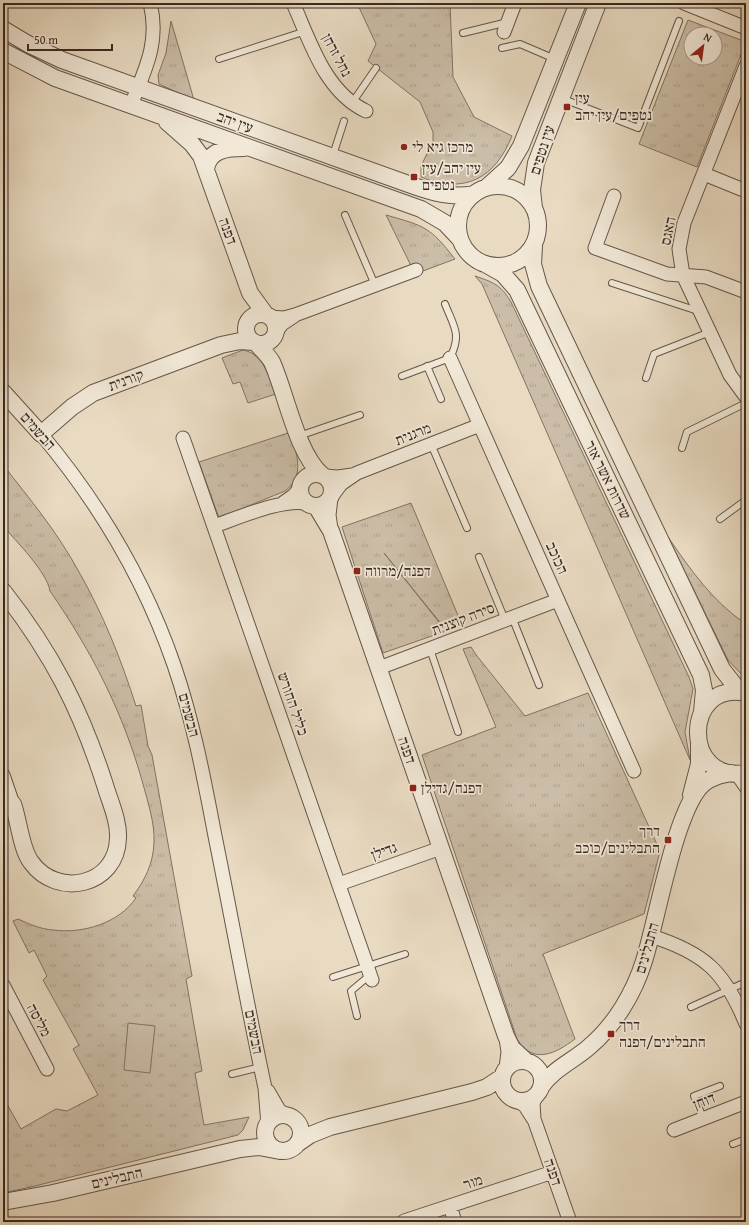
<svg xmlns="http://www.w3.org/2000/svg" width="749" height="1225" viewBox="0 0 749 1225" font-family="'Gentium Book Plus','Frank Ruhl Libre',serif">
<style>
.grass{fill:url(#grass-tufts);stroke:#827364;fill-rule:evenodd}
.pitch{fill:#cbbda7;stroke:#827364}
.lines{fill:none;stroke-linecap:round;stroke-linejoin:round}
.service-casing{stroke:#655649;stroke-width:8}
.minor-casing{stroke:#655649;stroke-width:15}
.tertiary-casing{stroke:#655649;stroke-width:18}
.service{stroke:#f1e8d7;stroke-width:6}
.minor{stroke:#f1e8d7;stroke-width:13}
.tertiary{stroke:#f1e8d7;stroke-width:16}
.poi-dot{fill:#8f2418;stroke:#f1e8d7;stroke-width:1.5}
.labels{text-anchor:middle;stroke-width:3.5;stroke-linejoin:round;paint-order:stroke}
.street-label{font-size:15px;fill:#392921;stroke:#f1e8d7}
.poi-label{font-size:15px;fill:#392921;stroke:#f1e8d7;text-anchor:start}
</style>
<defs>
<pattern id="grass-tufts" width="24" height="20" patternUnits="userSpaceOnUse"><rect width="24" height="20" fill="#cbbda7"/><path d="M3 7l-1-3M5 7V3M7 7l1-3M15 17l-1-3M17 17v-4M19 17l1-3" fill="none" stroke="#afa28f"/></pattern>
</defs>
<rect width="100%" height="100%" fill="#e9dbc2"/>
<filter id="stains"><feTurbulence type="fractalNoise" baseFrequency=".005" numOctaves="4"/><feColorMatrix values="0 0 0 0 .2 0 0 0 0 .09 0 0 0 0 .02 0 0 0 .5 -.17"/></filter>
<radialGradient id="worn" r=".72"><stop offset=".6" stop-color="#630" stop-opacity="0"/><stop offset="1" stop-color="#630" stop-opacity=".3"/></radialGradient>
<path class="grass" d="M357,3H450L453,77L474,117L512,136C495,178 465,195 421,177V166L433,141V132L420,102L368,61L376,44Z
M688,20L746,42L697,167L639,144ZM691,34H715V58H691Z
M171,21L194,100L159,84L158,75L166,53Z
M386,215C425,226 430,227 455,259L415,274Z
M475,276C493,282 501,285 511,302L689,677L693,689L685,732L690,760L482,284Z
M243,350C264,354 268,376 276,394L248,403L240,382L233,384L222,358Z
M291,432C296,453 306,476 285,491L219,518L199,462Z
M3,465C30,499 58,533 79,572C103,614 121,659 136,706L141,705L148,746L152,755L192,976L186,979L202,1071L195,1073L204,1125L249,1117L243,1130L238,1135L31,1187L3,1193V1097L21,1129L56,1109L67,1111L98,1095L73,1049L79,1045L43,980L47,976L34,950L29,953L13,921L18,919C29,924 40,929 53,930C83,934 119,923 136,898L133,896C145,880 153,864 154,843C155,823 148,803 143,784C123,712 92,652 50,591C47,572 16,541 3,526Z
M411,503L462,625L447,631L384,553L446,631L383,653L342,527Z
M668,537C690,569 713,602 746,624V679L728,660Z
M471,647L477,656L525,716L588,693L660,851L644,914L543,954L575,1039C555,1054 533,1065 517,1039L422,755L496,727L463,649Z"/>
<path class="pitch" d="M128,1023L155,1026L150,1073L124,1070Z"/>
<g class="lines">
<g class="service-casing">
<path id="service" d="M463,33L508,22
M502,48L520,44L555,59
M219,59L306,31
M561,98L638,128L679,21
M352,103L376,68
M333,155L344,121
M345,215L375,285
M612,283L698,311
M427,366L441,399
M402,376L450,358C462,334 454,327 445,304
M646,378L654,354L710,332
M299,436L360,415
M431,444L467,528
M682,448L687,432L746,403
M720,519L746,500
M479,557L505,620
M512,617L539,685
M430,649L458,732
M333,977L405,954
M691,1007L746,982
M357,1016L351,991L370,975
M232,1074L261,1067
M703,1118L694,1096L720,1086
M733,1144L746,1139"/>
</g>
<g class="minor-casing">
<path id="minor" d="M293,3C310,41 325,92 366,111
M684,3L746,28
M504,32L515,3
M746,66L684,223L679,249L683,275L730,375L746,397
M131,105C145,70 160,42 150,3
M704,174L746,191
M614,196L595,248L667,274L706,277L746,292
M269,317L284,318L295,315L416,270
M276,332L282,324L294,316
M450,358L634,771
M41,434C98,502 145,581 174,665C193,720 204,778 215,836C232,920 247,1004 265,1088L268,1125
M183,438L372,980
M324,476L338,477L352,475
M332,496L341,484L357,473L480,425
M331,498L329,515L331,529
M283,503L293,496L301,487
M214,526C238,518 285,497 309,504
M379,668L558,600
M737,774L746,787
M3,775L13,804
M339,884L441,848
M651,936C705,953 725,972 746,1024
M3,985L47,1069
M506,1068L508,1052L506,1038
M268,1091L279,1110L287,1116
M538,1093L533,1103L534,1119L570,1222
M517,1100L525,1106L534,1120
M674,1130L746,1102
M450,1206L455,1222
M404,1221L553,1172"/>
</g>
<g class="tertiary-casing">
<path id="tertiary" d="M3,29L28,44L62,60L414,186C434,193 452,198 474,194
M3,51L55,78L421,209L445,223L460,239
M167,122L192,144L201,156L250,293L266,315
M206,169C209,149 228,148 244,148
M458 226a40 40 0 1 1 80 0a40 40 0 1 1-80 0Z
M487,187L508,168L521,146L578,3
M534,208L532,190L536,163L598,3
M534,246L533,264L539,286L722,669L739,691
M485,264L503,274L517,290L701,675L704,690L702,712
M246 329a15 15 0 1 1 30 0a15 15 0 1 1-30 0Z
M256,343C261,349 268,355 272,362C286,393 297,454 322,475
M3,392L41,434L72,407L93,393L221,345L240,341L254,342
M300 490a16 16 0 1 1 32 0a16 16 0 1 1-32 0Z
M316,506L331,531L506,1036L512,1048L526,1061
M3,591C52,653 81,710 105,785C110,802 119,821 118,838C117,886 57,899 31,862C21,849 19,821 13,804L3,809
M746,693C683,679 681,784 746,773
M691,795L699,764V745
M502 1081a20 20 0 1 1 40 0a20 20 0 1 1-40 0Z
M541,1087C553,1069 573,1061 589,1047C615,1025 634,993 644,961C657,921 675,809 703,784C711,777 721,775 731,773
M265 1133a18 18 0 1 1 36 0a18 18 0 1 1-36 0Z
M297,1144L310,1135L330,1127L472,1092L487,1087L502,1077
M3,1202L53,1193L240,1149L259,1147L280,1151"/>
</g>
<use href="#service" class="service"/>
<use href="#minor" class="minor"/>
<use href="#tertiary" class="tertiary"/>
</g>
<g class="poi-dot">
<rect x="563" y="103" width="8" height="8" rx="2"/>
<circle cx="404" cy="147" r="4"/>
<rect x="410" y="173" width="8" height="8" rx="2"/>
<rect x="353" y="567" width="8" height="8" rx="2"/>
<rect x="409" y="784" width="8" height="8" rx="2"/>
<rect x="664" y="836" width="8" height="8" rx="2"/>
<rect x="607" y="1030" width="8" height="8" rx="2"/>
</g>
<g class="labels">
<g class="street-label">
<text transform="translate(337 55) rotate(62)" y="5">נחל זרחן</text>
<text transform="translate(235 122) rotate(20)" y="5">עין יהב</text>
<text transform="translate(542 150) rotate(-72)" y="5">עין נטפים</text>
<text transform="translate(228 231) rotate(70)" y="5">דפנה</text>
<text transform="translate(668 231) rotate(-78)" y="5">האגס</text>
<text transform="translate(126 380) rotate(-20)" y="5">קורנית</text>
<text transform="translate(38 431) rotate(49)" y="5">הבשמים</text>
<text transform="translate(413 434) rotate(-22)" y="5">מרגנית</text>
<text transform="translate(608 480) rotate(64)" y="5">שדרות אשר אזר</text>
<text transform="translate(557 558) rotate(66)" y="5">הכוכב</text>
<text transform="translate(463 619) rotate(-21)" y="5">סירה קוצנית</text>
<text transform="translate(293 704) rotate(71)" y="5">כליל החורש</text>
<text transform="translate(189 715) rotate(75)" y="5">הבשמים</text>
<text transform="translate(407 750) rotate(71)" y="5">דפנה</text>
<text transform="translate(384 851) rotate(-20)" y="5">גדילן</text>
<text transform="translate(647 948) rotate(-74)" y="5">התבלינים</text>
<text transform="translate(39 1020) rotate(62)" y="5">מליסה</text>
<text transform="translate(254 1032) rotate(79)" y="5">הבשמים</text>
<text transform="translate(704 1101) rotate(-21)" y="5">דוחן</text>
<text transform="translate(553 1172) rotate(71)" y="5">דפנה</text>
<text transform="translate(117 1178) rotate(-13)" y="5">התבלינים</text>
<text transform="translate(473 1182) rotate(-18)" y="5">מור</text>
</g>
<g class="poi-label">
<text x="575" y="103">עין<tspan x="575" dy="17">נטפים/עין יהב</tspan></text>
<text x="412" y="152">מרכז גיא לי</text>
<text x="422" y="173">עין יהב/עין<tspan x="422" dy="17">נטפים</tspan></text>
<text x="365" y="576">דפנה/מרווה</text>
<text x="421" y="793">דפנה/גדילן</text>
<text x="660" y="836" text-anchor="end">דרך<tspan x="660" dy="17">התבלינים/כוכב</tspan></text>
<text x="619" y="1030">דרך<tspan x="619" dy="17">התבלינים/דפנה</tspan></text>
</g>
</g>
<rect width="749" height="1225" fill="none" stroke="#e9dbc2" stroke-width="16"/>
<rect x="4" y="4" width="741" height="1217" fill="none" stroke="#392921" stroke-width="2"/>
<rect x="8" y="8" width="733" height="1209" fill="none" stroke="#392921"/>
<g transform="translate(703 46) rotate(29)"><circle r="19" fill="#f1e8d7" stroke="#a79c8e"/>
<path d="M0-3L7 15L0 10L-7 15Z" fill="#8f2418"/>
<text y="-6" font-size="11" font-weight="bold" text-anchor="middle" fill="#392921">N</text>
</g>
<path d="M28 44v6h84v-6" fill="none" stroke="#392921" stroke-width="2"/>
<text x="34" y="44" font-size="12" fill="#392921" stroke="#f1e8d7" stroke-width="3" paint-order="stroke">50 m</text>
<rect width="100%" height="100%" filter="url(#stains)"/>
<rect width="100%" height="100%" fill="url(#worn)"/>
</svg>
